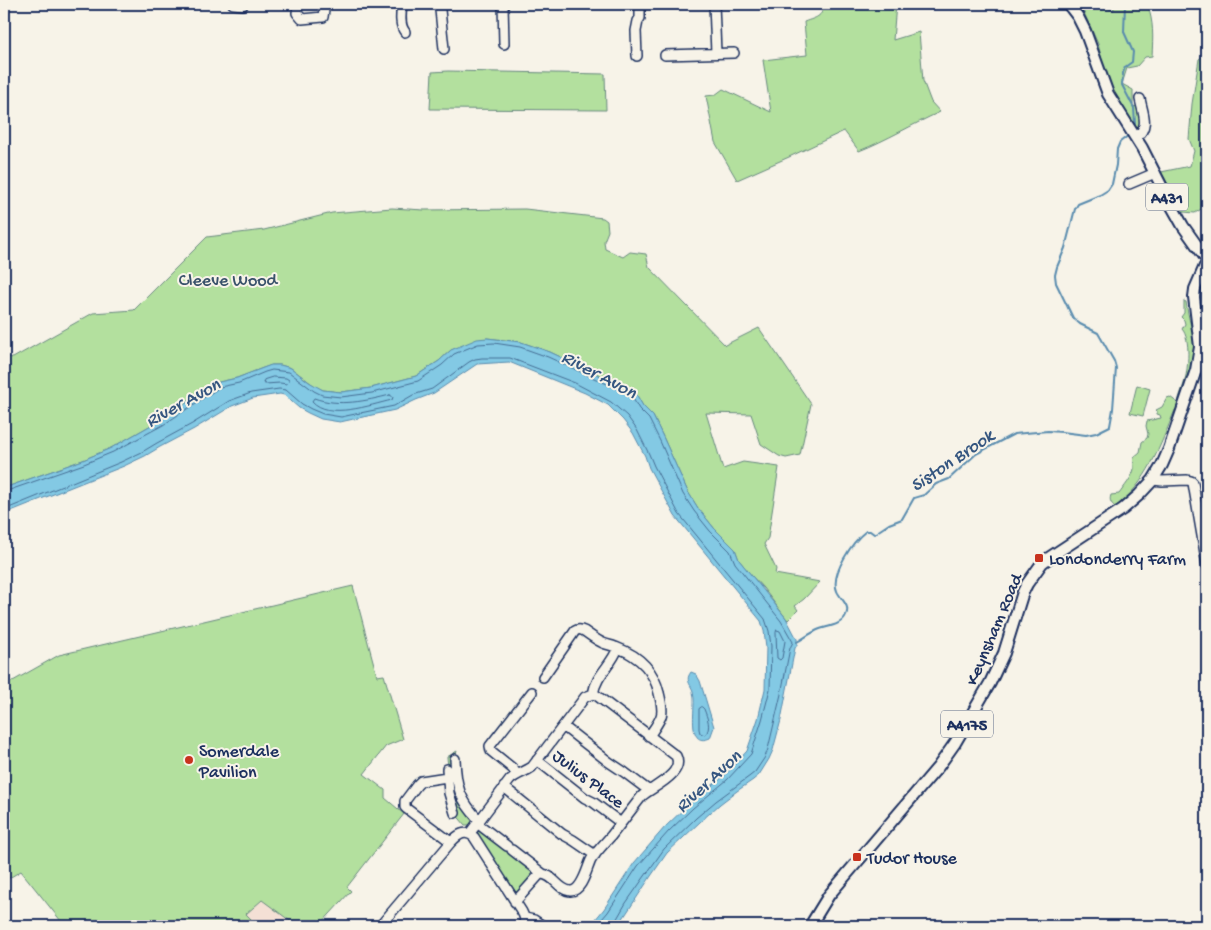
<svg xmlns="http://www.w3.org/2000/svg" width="1211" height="930" viewBox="0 0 1211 930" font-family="'Gochi Hand',sans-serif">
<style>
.built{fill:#f4e0d5}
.green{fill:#b3e09e;stroke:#67887e}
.water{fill:#83c9e4;stroke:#598bae}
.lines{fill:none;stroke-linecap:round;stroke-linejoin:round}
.shore{stroke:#456d94;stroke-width:1}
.stream{stroke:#598bae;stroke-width:2}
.minor-casing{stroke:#1b2f5e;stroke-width:12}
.major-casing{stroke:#1b2f5e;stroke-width:14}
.minor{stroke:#f7f3e8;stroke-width:9}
.major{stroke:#f7f3e8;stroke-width:10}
.poi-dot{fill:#c8321e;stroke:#f7f3e8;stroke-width:2}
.labels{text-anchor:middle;stroke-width:4;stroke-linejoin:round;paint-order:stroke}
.shield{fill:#f7f3e8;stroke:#5d6a87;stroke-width:1}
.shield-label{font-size:16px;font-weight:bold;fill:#1b2f5e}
.park-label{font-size:18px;fill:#39526b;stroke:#f7f3e8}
.poi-label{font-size:18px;fill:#1b2f5e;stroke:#f7f3e8;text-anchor:start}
.street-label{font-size:18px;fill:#1b2f5e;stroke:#f7f3e8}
.water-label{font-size:19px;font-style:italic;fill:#355680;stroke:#f7f3e8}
</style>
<rect width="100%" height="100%" fill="#f7f3e8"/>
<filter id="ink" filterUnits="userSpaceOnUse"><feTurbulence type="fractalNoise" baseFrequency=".02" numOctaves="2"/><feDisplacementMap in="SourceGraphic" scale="10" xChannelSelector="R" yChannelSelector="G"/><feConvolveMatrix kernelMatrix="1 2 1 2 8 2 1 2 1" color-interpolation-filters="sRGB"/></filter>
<g filter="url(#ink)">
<path class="built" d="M262,900L297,926H232Z"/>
<path class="green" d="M825,4H896L893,40L919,32L923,81L931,102L940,112C913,124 887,140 859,151L844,131L789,157L737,180L715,142L706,96L715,95L723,89L771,112L763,60L807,55L804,22C817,17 821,18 825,4Z
M1080,4H1111L1109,5V9L1114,10L1113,4H1111H1147C1154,22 1153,37 1152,56L1145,57L1137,66L1127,68L1122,84L1133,90V106L1141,108L1144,121L1139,130L1123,110L1108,85L1098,44Z
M1207,50V201L1206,206L1195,213L1184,212L1161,172L1190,166L1194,151L1189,139L1192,104L1199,59L1205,55Z
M448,71L605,74L606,110L430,109L432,72Z
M392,208L424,210L525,209L603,218L607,221L608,231L604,241L605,249L623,257L630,252L646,254L649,267L725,345L759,328L811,404L800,455L786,458L779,456L761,444L751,414L706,413L723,469L743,462L779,467L768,538L764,544L776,569L775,574L820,582L804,599L795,606L798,610L788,620L786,618L763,588L751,575L739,560L735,549L714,528L698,508L688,492L664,439L653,416L643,406L635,392L550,352L521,342L487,338L451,350L439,361L416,376L371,388L341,392L323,390L316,387L291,368L280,365H272L263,368L237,378L219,382L160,420L111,448L83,460L4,488V356L13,358L93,313L134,310L207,237L264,230L332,213Z
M1184,301L1186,302C1188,318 1194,333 1194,349C1194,370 1185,391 1179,411L1175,410C1160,446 1147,484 1115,507C1111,503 1109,501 1111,495L1119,494C1124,487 1132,478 1134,469C1134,465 1133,461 1134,457L1140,452L1142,442L1147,438L1148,434L1146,426L1147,421L1161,418L1160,415L1157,414V411L1156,410L1162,407L1167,398L1170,397L1178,403C1179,396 1183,388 1185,380C1188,368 1191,339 1182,329L1185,324L1184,320L1181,317L1184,313Z
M1137,385L1150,389L1143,416L1130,413Z
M353,586L377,676L384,675L403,739L386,746L364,774L385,790V798L404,814L347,887L351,891L319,926H297L262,900L246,914L258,926H65L21,871L4,881V686L59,655Z
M457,751L453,763L455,781L476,819L469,825H465L455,813L450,787L447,757Z
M479,827L534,871L518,892L515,893C501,873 487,853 474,834Z"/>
<path class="water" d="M487,338L521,342L550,352L635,392L643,406L653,416L664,439L688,492L698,508L714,528L735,549L739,560L786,618L797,639V645L795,648L781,720L773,750L769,759L759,775L753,780L737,791L720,804L700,822L667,853L651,876L618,926H590L604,909L634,863L665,827L689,804L724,776L747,751L758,719L765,689L766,647L764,631L761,621L675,516L649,468L645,456L633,433L623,420L608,405L585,393L509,362L477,364L434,393L416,400L395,410L340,422L321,419L308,413L299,408L284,395L280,394L253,398L232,406L194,429L160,447L145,456L124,466L11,511L4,516V488L83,460L111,448L160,420L219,382L237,378L263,368L271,365H280L291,368L309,382L323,390L341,392L371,388L416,376L439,361L451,350L477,339Z
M691,672L696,674L700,681L714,727L710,738C687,748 695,711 694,699C694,697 693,693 693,691C690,683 685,680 691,672Z"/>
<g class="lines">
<path class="shore" d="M273,377L286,378L289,380V382L287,384L280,383L265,384L263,383L264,380Z
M390,395L393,397L392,400C370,405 329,420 312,401L314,398C339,407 366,401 390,395Z
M4,492L84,464L113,452L163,425L220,387L239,383L265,372L272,370L289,372L314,391L322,395L341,397L372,393L418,381L442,365L454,354L478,344L494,343L520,347L548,357L631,395L639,409L649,419L660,441L683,494L694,511L710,531L730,551L735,563L781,621L793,642L790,648L781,694L768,749L765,757L755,772L750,776L716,801L696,818L664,849L626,903L615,922L614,926
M4,510L121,462L142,452L157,443L192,424L229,401L251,393L279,389L286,390L302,404L311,409L323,414L341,417L394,406L413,395L432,389L469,362L475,359L482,358H510L575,383L611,402L627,416L637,430L649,454L654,466L679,514L765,619L769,631L771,646L770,689L762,720L751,754L727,780L693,808L669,831L638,866L608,912L596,926
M777,630L780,631L785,641L782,658L780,660L777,658L776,633Z
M702,707L704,709C707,717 712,728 705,735L700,733L699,729V709Z"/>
<path class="stream" d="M1125,4L1124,32L1133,52L1132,62L1125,67L1123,73L1122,85L1134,108L1135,124L1134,126
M797,642C804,638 812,632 820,629C829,626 842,625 846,615C851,605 840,599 837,591C830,574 853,541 866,531H870L874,534L889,524L902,519L914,498L924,495L936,484L949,479L976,454L1014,434L1048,431L1062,432L1086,435L1096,433L1110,426L1113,409L1116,368L1114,361L1098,333L1080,324L1073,318L1056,283L1055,275L1057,267L1065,248L1075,209L1078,204L1100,195L1108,190L1112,184L1116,165L1117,149L1120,142L1129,135"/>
<g class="minor-casing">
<path id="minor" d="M233,4L243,5V4
M298,4L297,13L302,19L323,17L324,10
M402,4C401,13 399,25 405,32
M441,4L440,10L444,49
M503,4L504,44
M714,4L716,53
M665,55L734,53
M637,56L636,31L638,21L640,18V4
M1136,138C1150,126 1143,114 1140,99
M1129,184L1155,173
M1153,480L1162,481L1187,480L1191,481L1193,483L1207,565
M543,677L575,631C578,629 580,629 584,631C590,635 596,640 603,643C608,645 614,646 618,648C639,656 654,671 659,693C665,716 662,717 649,736
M563,726L609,762L624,772L648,790
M455,759C456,787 460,800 479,820
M537,760L585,798L593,802L621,823
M447,769L449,793L455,813
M517,774L512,768L491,751L490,746L532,692
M447,777L421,781L417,785L405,801V807L407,809L451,842
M504,787L562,834L573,840L595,855
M477,823L507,846
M470,833L510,780C516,774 525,772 532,767L585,697L593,694C596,675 611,666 618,648
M512,850L543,874
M515,902L540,874C553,873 558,890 570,891C582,892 587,868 591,860C596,852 604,844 611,836C621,823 632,809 642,796C652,787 685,774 676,756L596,695L593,694
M525,918L534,920L543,926
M380,926L451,842C458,835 465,829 474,837L522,912C525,917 526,921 522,926"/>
</g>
<g class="major-casing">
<path id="major" d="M1068,4L1078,17L1085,31L1108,94L1142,148L1169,201L1183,226L1205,257
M810,926L829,895L938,767L955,743L990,683L1004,653L1023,592L1027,584L1042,563L1050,557L1123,509L1139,495L1153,480L1162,465L1169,449L1196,370L1200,347L1194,297L1195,289L1205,266"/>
</g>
<use href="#minor" class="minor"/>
<use href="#major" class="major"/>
</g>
</g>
<g class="poi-dot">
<rect x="1034" y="553" width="10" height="10" rx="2.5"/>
<circle cx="189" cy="760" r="5"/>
<rect x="852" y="852" width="10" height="10" rx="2.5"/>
</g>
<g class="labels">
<g class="shield">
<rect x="1146" y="183.5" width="42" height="27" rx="4"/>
<rect x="941" y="710.5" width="52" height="27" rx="4"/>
</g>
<g class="shield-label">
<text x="1167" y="203">A431</text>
<text x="967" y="730">A4175</text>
</g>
<g class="park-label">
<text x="228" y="285">Cleeve Wood</text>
</g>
<g class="poi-label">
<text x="1049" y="564">Londonderry Farm</text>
<text x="199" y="756">Somerdale<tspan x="199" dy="21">Pavilion</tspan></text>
<text x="867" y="863">Tudor House</text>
</g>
<g class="street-label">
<text transform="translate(993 629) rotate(-67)" y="6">Keynsham Road</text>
<text transform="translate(589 778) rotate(37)" y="6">Julius Place</text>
</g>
<g class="water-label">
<text transform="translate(600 373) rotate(28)" y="7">River Avon</text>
<text transform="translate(182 401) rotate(-29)" y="7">River Avon</text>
<text transform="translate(951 459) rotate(-34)" y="7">Siston Brook</text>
<text transform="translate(707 780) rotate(-43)" y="7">River Avon</text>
</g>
</g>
<rect width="1211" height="930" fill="none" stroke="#f7f3e8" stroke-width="20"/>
<rect x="10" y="10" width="1191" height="910" fill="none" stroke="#1b2f5e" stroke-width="2" filter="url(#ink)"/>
</svg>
